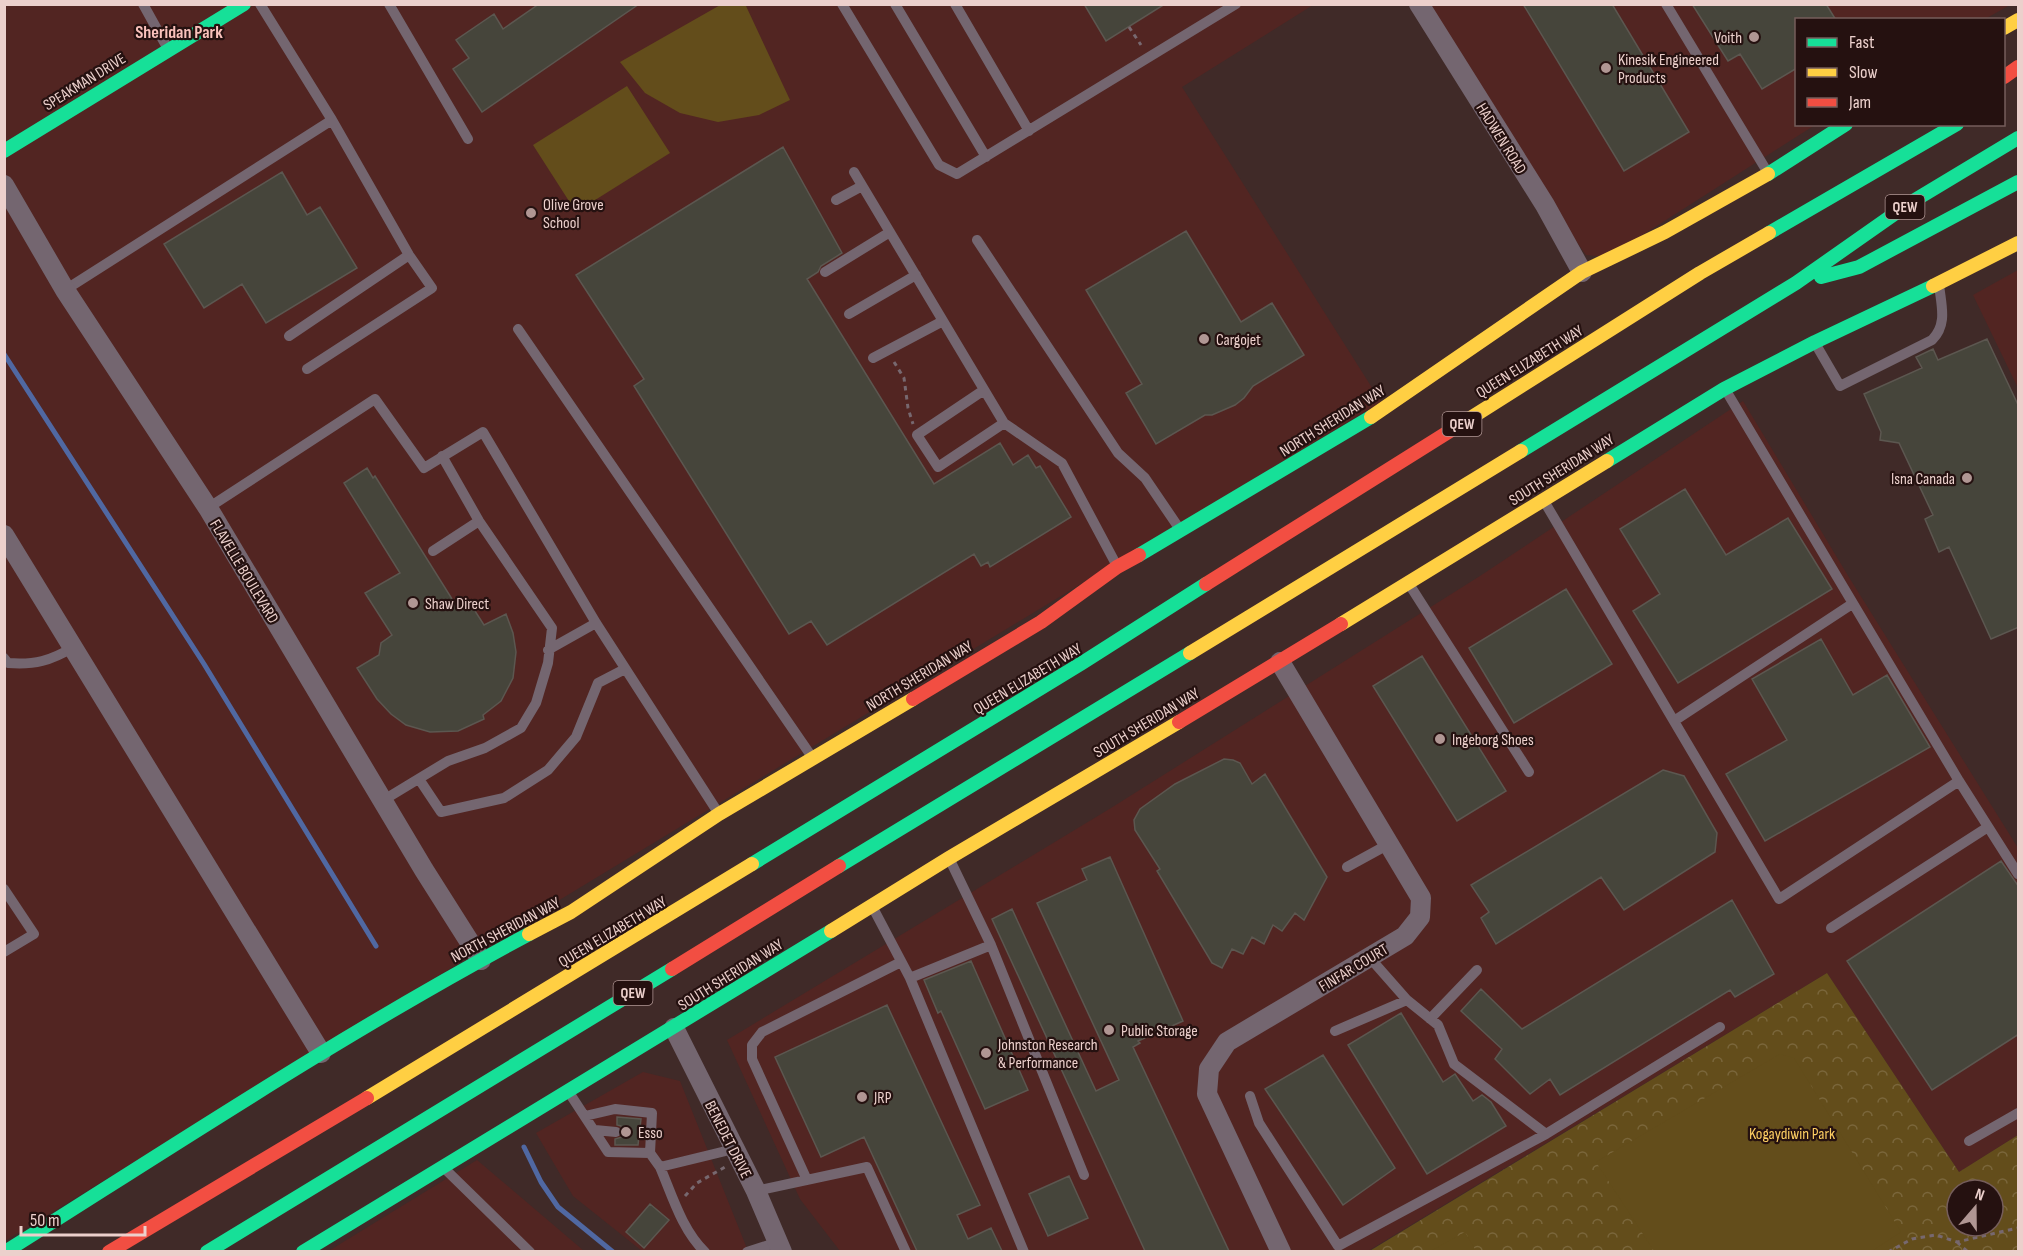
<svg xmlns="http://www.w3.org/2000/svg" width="2023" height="1256" viewBox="0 0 2023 1256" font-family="'Sofia Sans Condensed',sans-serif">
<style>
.built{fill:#522522}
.park{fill:url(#park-crowns);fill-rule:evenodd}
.garden{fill:#634d1b}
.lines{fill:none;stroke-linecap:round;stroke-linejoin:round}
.stream{stroke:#5068a2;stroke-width:5}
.building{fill:#46453b;stroke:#5c5750;stroke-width:1.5}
.path{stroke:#77686f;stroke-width:3;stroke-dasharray:4.5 4.5;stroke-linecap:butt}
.lane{stroke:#746670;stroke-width:10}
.street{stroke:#746670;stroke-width:20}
.fast{stroke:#16e098;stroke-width:14}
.slow{stroke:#ffcf43;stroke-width:14}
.jam{stroke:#f24e42;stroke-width:14}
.poi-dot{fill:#b09693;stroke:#251110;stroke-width:2}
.labels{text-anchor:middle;stroke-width:4.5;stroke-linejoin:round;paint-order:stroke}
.shield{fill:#251110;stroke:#b09794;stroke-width:1.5}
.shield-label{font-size:15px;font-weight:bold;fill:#ecd0cc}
.poi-label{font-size:16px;fill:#ecd0cc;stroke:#251110;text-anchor:start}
.street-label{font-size:16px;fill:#ecd0cc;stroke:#251110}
.park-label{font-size:16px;fill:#fdce62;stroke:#251110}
.neighbourhood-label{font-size:18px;font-weight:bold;fill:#f9c1bb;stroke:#251110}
</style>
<defs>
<pattern id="park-crowns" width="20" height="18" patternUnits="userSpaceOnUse" patternTransform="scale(1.5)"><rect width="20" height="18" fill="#634d1b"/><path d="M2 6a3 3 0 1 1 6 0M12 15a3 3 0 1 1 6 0" fill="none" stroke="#7a663b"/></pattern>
</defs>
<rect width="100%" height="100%" fill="#402a28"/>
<path class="built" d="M4,5H1313L1182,87L1381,402L533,916L487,946L5,1241Z
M1419,5H2010L1985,19L1796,20V124L1815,125L1608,257L1586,255L1490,119Z
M2018,270V388L1973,295Z
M1743,401L1850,579L2018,848V1135L1959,1172L1827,973L1368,1251H840L800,1199L727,1040L1111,808L1480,576Z
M643,1072L680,1081L748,1251H642L573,1196L536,1133Z
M477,1160L584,1251L327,1252Z"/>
<path class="park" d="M1827,973L1959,1172L2018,1135V1249L2014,1251L1368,1252ZM1957,1190H1993V1226H1957Z"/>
<path class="garden" d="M722,4L746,6L790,100L759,115L718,122L680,113L645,93L620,62Z
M627,86L670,153L576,212L533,145Z
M1780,1054L1794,1058L1901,1232L1872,1251H1654L1596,1162Z
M1465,1232L1476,1251H1431Z"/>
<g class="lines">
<path class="stream" d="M4,354L204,664L376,946
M524,1147L541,1182L558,1207L613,1252"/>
</g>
<path class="building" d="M539,4H639L482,112L453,69L469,58L456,40L494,14L503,29Z
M1084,4H1165L1106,41Z
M1523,4H1612L1689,132L1624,171Z
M1692,4H1826L1836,20H1797V68L1762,89L1740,54L1728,61Z
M783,147L842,253L821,266L818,272L807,279L934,484L1000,443L1013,465L1028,455L1036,468L1040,466L1071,517L990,567L988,562L981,566L974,554L827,645L811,621L789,634L634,386L644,379L576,275Z
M282,172L307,215L320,207L357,268L266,323L242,284L204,308L164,244Z
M1186,231L1241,322L1272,303L1304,355L1253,386L1244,398L1235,405L1212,415H1205L1156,444L1126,393L1142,384L1086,290Z
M1987,339L2019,407V627L1991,639L1949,547L1939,552L1925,519L1933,515L1899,443L1880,440L1881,432L1864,394L1922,368L1916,357L1933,349L1938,360Z
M367,468L373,478L375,476L457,607L468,600L484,625L506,614L513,633L516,652L513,678L501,701L483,715L484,719L458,731L430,732L406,725L391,714L377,699L357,668L379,655L381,643L392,635L365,593L400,573L344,483Z
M1685,489L1726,555L1788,518L1832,589L1678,683L1633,611L1660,594L1620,529Z
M1566,589L1612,664L1514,723L1469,648Z
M1821,639L1853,695L1887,675L1930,747L1765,841L1726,774L1787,740L1752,679Z
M1422,656L1506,791L1457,821L1373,686Z
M1224,759L1233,760L1240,763L1252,784L1265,774L1327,877L1304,920L1295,913L1282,931L1273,925L1264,944L1252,937L1243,954L1232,949L1222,968L1212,963L1157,871L1160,869L1135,830L1134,820L1140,809L1175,784Z
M1663,770L1684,776L1717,833L1715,852L1624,910L1601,877L1496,944L1481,918L1489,912L1471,885Z
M1110,857L1183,1021L1138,1041L1140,1043L1133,1047L1229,1251H1145L992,919L1012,909L1096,1091L1119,1080L1037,903L1087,880L1082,869Z
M2001,861L2019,887V1034L1932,1090L1847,961Z
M1732,900L1774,974L1735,997L1730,990L1560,1095L1550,1079L1530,1094L1495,1059L1502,1049L1461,1011L1481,989L1522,1029Z
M971,961L1028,1090L985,1109L941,1011L938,1013L924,980Z
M887,1005L980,1205L957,1215L968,1239L991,1228L1002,1251H917L864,1137L821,1157L775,1057Z
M1401,1013L1443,1082L1455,1074L1473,1101L1482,1095L1491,1102L1506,1126L1427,1174L1348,1045Z
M1323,1055L1395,1168L1343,1205L1265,1089Z
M617,1117L641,1119L638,1145H615V1139L622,1137L623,1132L621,1126L617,1125Z
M1069,1176L1088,1218L1048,1236L1029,1194Z
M650,1204L669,1220L644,1248L626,1232Z"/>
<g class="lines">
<path class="path" d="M1129,27L1141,45
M894,362L904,378L908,408L913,424
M685,1196L697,1183L725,1167
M1957,1242L1968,1252
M1888,1252L1912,1239L1936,1235L1957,1242L2018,1228"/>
<path class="lane" d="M143,4L168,49
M260,4L332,120L409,255L432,288L307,369
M389,4L468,139
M842,4L939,165L957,174L1236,4
M895,4L986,157
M955,4L1029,131
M1666,4L1768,173
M854,172L1004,423L1062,463L1117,566
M836,200L862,186
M977,240L1118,453L1145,478L1181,531
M825,272L890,232
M65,290L332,120
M849,314L916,275
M518,329L812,757
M289,336L409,255
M1815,343L1840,386L1932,340C1948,324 1941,305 1939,284
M873,358L943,321
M1725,389L1959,781L2018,874
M984,390L917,435L938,467L1004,423
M1544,501L1779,899L1959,781
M208,508L375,399L424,468L483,432L596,623L719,814
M433,551L479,521
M1409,584L1529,772
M548,650L596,623
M4,658L8,663C35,665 50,661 74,647
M1674,721L1852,604
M419,779L441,812L504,798L548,770L576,737L598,683L625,669
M382,801L448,761L485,748L521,728L536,703L548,663L552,628L479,521L442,456
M949,858L991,945L1084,1175
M1347,867L1389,844
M4,889L34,934L4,952
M872,906L910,978L1024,1252
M1831,928L1988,827
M1370,958L1407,1000L1438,1025L1454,1064L1546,1134L1720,1027
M910,978L991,945
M1430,1019L1477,970
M1335,1031L1407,1000
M570,1094L608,1152L650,1153
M1250,1096L1259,1123L1338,1246L1546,1134
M585,1116L615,1109L652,1113L650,1153L660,1167
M595,1130L616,1132
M1969,1141L2018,1113
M445,1169L530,1252
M807,1180L752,1059V1045L762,1032L901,962
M756,1191L867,1167L906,1252
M705,1252C682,1230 672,1195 660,1167L734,1149
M747,1252L778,1242"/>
<path class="street" d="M1419,4L1545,205L1582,272
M4,185L65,290L208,508L424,870L481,960
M4,535L321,1053
M1280,662L1421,898L1420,917L1405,936L1227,1042L1209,1069L1207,1094L1281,1252
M674,1028L756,1191L782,1252"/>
<path class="fast" d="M4,151L244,4
M1768,174L1846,124
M1769,233L1957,124
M1821,277L1859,267L2018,182
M1521,451L1796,283L1910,203L2018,138
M1607,461L1724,389L1815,342L1933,286
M1139,555L1371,417
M752,864L1082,663L1206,584
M839,866L1190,653
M5,1252C178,1143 349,1030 529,934
M207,1252L672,969
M303,1252L831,931"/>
<path class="slow" d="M2004,28L2018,20
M1933,286L2018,243
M1371,417L1582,272L1665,232L1768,174
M1469,419L1700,273L1769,233
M1341,624L1607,461
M1190,653L1521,451
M831,931L949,858L1179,722
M529,934L571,912L719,814L913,699
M367,1098L752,864"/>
<path class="jam" d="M2004,77L2018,67
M1206,584L1469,419
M913,699L1041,622L1117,567L1139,555
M1179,722L1341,624
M672,969L839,866
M109,1252L367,1098"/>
</g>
<g class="poi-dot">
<circle cx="1754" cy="37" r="6"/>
<circle cx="1606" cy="68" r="6"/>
<circle cx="531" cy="213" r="6"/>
<circle cx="1204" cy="339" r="6"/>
<circle cx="1967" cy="478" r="6"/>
<circle cx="413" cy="603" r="6"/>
<circle cx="1440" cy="739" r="6"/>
<circle cx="1109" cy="1030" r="6"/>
<circle cx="986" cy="1053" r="6"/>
<circle cx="862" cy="1097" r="6"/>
<circle cx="626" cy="1132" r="6"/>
</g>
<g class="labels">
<g class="shield">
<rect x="1885.5" y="195" width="39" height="24" rx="4.5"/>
<rect x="1442.5" y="412" width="39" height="24" rx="4.5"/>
<rect x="613.5" y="981" width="39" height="24" rx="4.5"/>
</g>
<g class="shield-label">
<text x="1905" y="212">QEW</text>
<text x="1462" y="429">QEW</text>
<text x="633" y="998">QEW</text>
</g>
<g class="poi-label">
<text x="1742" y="43" text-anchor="end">Voith</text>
<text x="1618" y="65">Kinesik Engineered<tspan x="1618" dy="18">Products</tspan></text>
<text x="543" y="210">Olive Grove<tspan x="543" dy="18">School</tspan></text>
<text x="1216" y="345">Cargojet</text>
<text x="1955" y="484" text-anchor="end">Isna Canada</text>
<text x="425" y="609">Shaw Direct</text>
<text x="1452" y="745">Ingeborg Shoes</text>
<text x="1121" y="1036">Public Storage</text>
<text x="998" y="1050">Johnston Research<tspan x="998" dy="18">&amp; Performance</tspan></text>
<text x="874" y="1103">JRP</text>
<text x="638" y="1138">Esso</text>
</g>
<g class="street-label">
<text transform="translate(84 81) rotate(-32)" y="6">SPEAKMAN DRIVE</text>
<text transform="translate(1502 138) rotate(58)" y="6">HADWEN ROAD</text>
<text transform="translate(1529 361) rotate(-32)" y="6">QUEEN ELIZABETH WAY</text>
<text transform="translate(1332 420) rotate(-32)" y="6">NORTH SHERIDAN WAY</text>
<text transform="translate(1561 469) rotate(-32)" y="6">SOUTH SHERIDAN WAY</text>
<text transform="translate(245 571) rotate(59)" y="6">FLAVELLE BOULEVARD</text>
<text transform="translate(919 675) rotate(-31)" y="6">NORTH SHERIDAN WAY</text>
<text transform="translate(1027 678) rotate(-31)" y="6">QUEEN ELIZABETH WAY</text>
<text transform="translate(1146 722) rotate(-31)" y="6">SOUTH SHERIDAN WAY</text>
<text transform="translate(505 929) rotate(-28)" y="6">NORTH SHERIDAN WAY</text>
<text transform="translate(612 931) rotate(-31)" y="6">QUEEN ELIZABETH WAY</text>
<text transform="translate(1353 967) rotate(-31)" y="6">FINFAR COURT</text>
<text transform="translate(730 974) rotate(-32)" y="6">SOUTH SHERIDAN WAY</text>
<text transform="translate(729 1139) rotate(63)" y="6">BENEDET DRIVE</text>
</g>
<g class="park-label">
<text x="1792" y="1139">Kogaydiwin Park</text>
</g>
<g class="neighbourhood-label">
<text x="179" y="38">Sheridan Park</text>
</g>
</g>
<rect width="2023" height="1256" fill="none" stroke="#ecd0cc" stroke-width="12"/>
<rect x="1795" y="18" width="210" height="108" fill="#251110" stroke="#755d5b" stroke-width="1.5"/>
<rect x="1807" y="38" width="30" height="9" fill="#16e098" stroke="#755d5b" stroke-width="1.5"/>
<text x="1849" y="48" font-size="18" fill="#ecd0cc">Fast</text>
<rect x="1807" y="68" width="30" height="9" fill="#ffcf43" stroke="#755d5b" stroke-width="1.5"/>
<text x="1849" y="78" font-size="18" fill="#ecd0cc">Slow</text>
<rect x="1807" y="98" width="30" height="9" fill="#f24e42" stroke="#755d5b" stroke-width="1.5"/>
<text x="1849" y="108" font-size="18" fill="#ecd0cc">Jam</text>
<g transform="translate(1975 1208) rotate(20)"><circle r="28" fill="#251110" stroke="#755d5b" stroke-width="1.5"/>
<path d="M0-4.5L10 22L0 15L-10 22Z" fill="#b09693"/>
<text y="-9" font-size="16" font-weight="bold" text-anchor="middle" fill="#ecd0cc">N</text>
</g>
<path d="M21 1226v9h124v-9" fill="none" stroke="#ecd0cc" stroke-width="3"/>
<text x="30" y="1226" font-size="18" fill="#ecd0cc" stroke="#251110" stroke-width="4.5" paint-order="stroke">50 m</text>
</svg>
